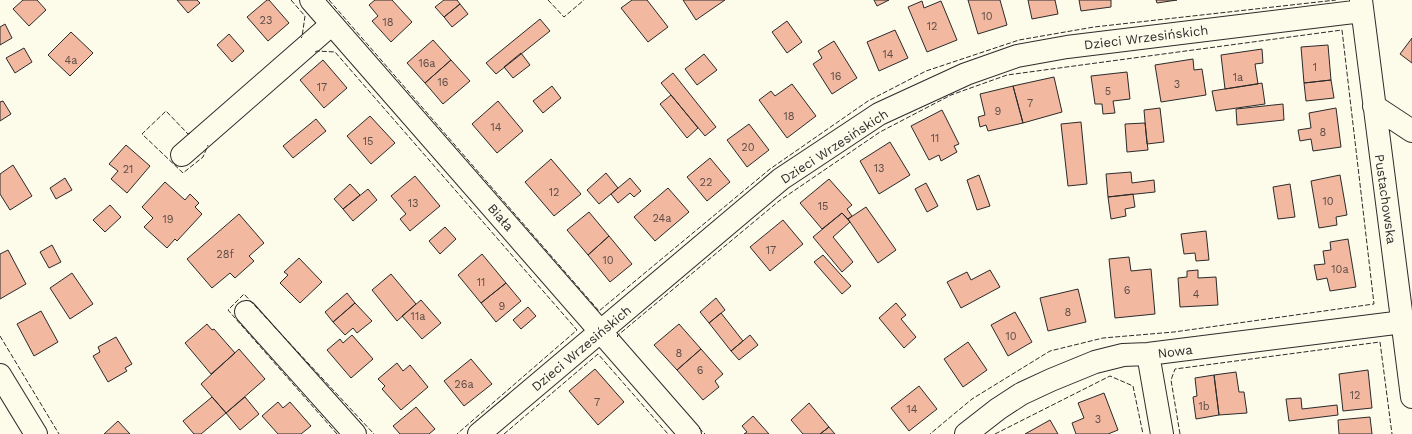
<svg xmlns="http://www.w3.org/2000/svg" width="1412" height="434" viewBox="0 0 1412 434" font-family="'Work Sans',sans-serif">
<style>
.building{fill:#f2b8a0;stroke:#2b2b2b}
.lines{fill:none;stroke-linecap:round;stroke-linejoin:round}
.minor-casing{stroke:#2b2b2b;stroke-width:24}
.minor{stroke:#fdfbea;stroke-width:22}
.fence{stroke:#2b2b2b;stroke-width:1;stroke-dasharray:5 2;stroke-linecap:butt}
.labels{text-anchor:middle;stroke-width:3;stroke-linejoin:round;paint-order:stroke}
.number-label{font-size:11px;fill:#5d4e48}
.street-label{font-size:13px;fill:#2b2b2b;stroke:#fdfbea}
</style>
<rect width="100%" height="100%" fill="#fdfbea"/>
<path class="building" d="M23,0H37L46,10L29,26L13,9Z
M177,0H197L200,3L188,13Z
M267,0H269L289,23L268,41L247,17Z
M375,0H392L412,22L391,42L372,21L378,16L369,5Z
M444,0H457L460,4L444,17L435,7Z
M632,0H647L668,27L648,42L621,8Z
M683,0H725L696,20Z
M874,0H889L877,6Z
M968,0H1000L1007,25L978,34Z
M1028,0H1055L1058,14L1032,19Z
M1079,0H1111V7L1081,11Z
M1156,0H1177L1157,3Z
M922,1L924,8L941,1L957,40L927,52L908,7Z
M460,4L468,14L452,27L444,17Z
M540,19L550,31L496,74L486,63Z
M787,21L802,42L787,53L772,32Z
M5,24L12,38L0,45V27Z
M895,30L908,58L879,71L867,42Z
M71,32L93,53L70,76L48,55Z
M229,34L244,51L232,62L217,45Z
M1412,38V63L1400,54Z
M433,40L451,60L425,83L407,63Z
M834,41L857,78L832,94L813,64L822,58L818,51Z
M1328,45L1331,80L1304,83L1301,47Z
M24,48L32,62L15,73L6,58Z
M1262,49L1263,63L1255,64L1258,84L1225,89L1221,55Z
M521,53L530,65L513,78L504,67Z
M704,54L717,70L697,85L685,69Z
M1193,59L1194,70L1202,69L1206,95L1161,102L1155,65Z
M323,60L347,88L324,108L300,80Z
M451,60L470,81L443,104L425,83Z
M1127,72L1130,99L1113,101L1115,113L1103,114L1102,104H1095L1091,76Z
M673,73L716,127L705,136L661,83Z
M1054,77L1062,112L1023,123L1013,86Z
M1331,80L1334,98L1306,101L1304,83Z
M1262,83L1265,104L1216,111L1212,91Z
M792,84L816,116L787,138L759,100L771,91L775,96Z
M552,86L561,98L543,113L533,101Z
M1013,86L1023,123L988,131L986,125L980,127L978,117L985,115L980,94Z
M671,95L698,128L687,138L660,104Z
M3,101L11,114L0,121V102Z
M498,101L523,131L497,153L472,124Z
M1283,104L1284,120L1237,125L1236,109Z
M1160,108L1164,142L1147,144L1144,110Z
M1336,108L1341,147L1313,151L1311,139L1300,141L1298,130L1311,128L1309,113Z
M942,110L959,144L954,146L957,152L941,161L939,155L929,160L911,126Z
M370,116L395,143L371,164L347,136Z
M316,119L326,131L293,158L283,146Z
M1081,122L1087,184L1068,186L1061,124Z
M1145,123L1148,150L1127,152L1125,124Z
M749,124L769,150L747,167L727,140Z
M890,142L910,175L879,194L860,161Z
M126,145L150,166L127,193L111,179L118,171L109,164Z
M710,158L730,182L707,201L687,177Z
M551,159L581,194L554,216L525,182Z
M13,165L32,196L10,210L0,194V174Z
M1131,172L1132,183L1154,180L1155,192L1108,197L1106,174Z
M606,173L618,188L599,204L587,190Z
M979,175L990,206L977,210L967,180Z
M1340,175L1347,215L1336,217L1337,225L1319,228L1311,181Z
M415,176L440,206L410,231L400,219L406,214L391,196Z
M65,178L72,190L56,199L50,188Z
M630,178L641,191L634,197L630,193L618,203L611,194Z
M829,179L852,205L847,209L852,216L848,219L842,213L822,229L800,203Z
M165,182L185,200L190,194L199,203L195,207L202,214L177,241L175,239L167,248L144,227L153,218L142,207Z
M926,183L938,206L927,212L915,189Z
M350,184L360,195L343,209L334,199Z
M1290,184L1295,217L1278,219L1273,187Z
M668,188L689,212L655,241L634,217Z
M368,189L377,200L353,221L343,209Z
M1133,194L1135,207L1125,209L1126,216L1111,219L1108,197Z
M110,205L121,217L105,232L93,220Z
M866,207L896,250L878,263L848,219Z
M589,212L609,236L588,255L567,230Z
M842,213L850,222L833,237L853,262L842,272L813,237Z
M239,214L264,243L249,256L254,261L235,278L230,273L212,288L187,259Z
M783,220L803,244L770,271L750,247Z
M445,227L456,239L440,254L429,241Z
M1206,231L1209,260L1196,261L1195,253L1184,254L1181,234Z
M609,236L632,264L610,282L588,255Z
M1348,239L1356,287L1330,291L1327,278L1317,280L1314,265L1325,264L1323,251L1331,250L1330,242Z
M52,245L61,262L49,268L40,252Z
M8,250L26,284L0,299V254Z
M482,254L506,283L481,303L458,275Z
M823,255L851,286L842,294L814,262Z
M1129,257L1131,271L1151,269L1155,314L1115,318L1109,259Z
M299,258L322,282L300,303L280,283L288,275L284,272Z
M990,270L1000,287L961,308L947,282L967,272L971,280Z
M1198,270V278L1216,277L1218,305L1180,307L1178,278L1187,277V271Z
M72,273L93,304L70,319L50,288Z
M391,274L416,304L397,321L372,290Z
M506,283L521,301L496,322L481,303Z
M1078,289L1086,322L1048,331L1040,298Z
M347,293L355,303L333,322L325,312Z
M716,298L725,310L709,323L700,312Z
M421,300L441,323L422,339L402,316Z
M355,303L372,321L357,333L353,328L345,335L333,322Z
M896,303L906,315L901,319L916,337L904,348L879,318Z
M528,307L536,316L521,329L513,320Z
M41,311L58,342L34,356L17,324Z
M1015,312L1032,342L1008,356L991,325Z
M721,313L743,341L731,351L709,323Z
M207,324L212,330L214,329L235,353L211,374L185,343Z
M679,324L701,349L677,370L654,345Z
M352,335L373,359L351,378L327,350L340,339L343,343Z
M750,335L758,345L739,360L731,351Z
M116,337L132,364L125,368L127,371L108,382L93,356L100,352L98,347Z
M968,342L987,370L963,387L944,359Z
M239,349L265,379L226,413L201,384Z
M701,349L723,374L715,381L719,387L703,400L677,370Z
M471,359L492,384L464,406L444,381Z
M397,363L403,371L410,365L428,387L401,410L382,389L385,386L378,379Z
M595,369L624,402L598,425L569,391Z
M1368,370L1372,408L1343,411L1339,374Z
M1236,372L1239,392H1244L1247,413L1219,415L1214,375Z
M1214,375L1219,415L1196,419L1193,397L1197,396L1195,378Z
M919,386L937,409L909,431L891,408Z
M1104,393L1118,430L1108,434H1076L1072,423L1084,418L1078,403Z
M212,397L226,413L201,434H194L183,421Z
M245,397L259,414L240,430L226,413Z
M1301,398L1302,409L1337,405L1338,415L1289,421L1286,399Z
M278,402L283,408L290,402L311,426L301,434H278L262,416Z
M809,403L829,427L820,434H803L791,420Z
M416,407L435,429L429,434H400L393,426Z
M753,416L769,434H744L747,432L742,426Z
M1370,417L1372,434H1339L1338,420Z
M1050,420L1058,434H1025Z
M118,421L130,434H104Z
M829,427L835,434H820Z"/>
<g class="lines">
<g class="minor-casing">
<path id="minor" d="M311,0L690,434
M1361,0L1412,397
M1374,106L1412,131
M182,155L332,24
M246,312L355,434
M1148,354L1162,434
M0,375L36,434
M479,434L781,179L879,114L966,74L1017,56L1067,47L1362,11
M966,434L998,409L1021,394L1051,380L1095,362L1123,355L1148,354L1403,322"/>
</g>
<use href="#minor" class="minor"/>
<path class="fence" d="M291,0L305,16L302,37L301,38
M329,0L599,311L770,169L868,101L926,71L1019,40L1094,27L1336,0
M548,0L564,17L584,0
M315,52L317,51L335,52L577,330L457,434
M190,133L188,134L166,111L142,134L183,173L203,157L208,145
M0,336L59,434
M618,337L617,336L779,201L880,132L951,95L1007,75L1342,30L1374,304L1174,332L1103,338L1050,351L972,399L930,434
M699,428L705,434
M337,434L228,310L244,294L374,434
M504,434L598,354L668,434
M995,434L1110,376L1133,386L1143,434
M1180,434L1171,380L1175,369L1380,342L1392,434"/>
</g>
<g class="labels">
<g class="number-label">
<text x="987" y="20">10</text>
<text x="266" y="24">23</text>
<text x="388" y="26">18</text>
<text x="932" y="30">12</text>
<text x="888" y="58">14</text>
<text x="71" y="64">4a</text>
<text x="427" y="67">16a</text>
<text x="1315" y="71">1</text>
<text x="836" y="80">16</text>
<text x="1238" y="81">1a</text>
<text x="443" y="86">16</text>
<text x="1177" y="88">3</text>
<text x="322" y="91">17</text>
<text x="1108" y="95">5</text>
<text x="1030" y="107">7</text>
<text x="998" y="115">9</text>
<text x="789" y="120">18</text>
<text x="496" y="131">14</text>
<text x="1323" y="136">8</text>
<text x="935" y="142">11</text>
<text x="368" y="145">15</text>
<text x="748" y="151">20</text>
<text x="879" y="172">13</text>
<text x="128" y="173">21</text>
<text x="706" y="186">22</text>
<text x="554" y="196">12</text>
<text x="1328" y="205">10</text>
<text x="413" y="207">13</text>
<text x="823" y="210">15</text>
<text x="662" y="222">24a</text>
<text x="168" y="223">19</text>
<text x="771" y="254">17</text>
<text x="225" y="258">28f</text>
<text x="608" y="264">10</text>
<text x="1340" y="273">10a</text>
<text x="481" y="286">11</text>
<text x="1127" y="294">6</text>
<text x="1196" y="298">4</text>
<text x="502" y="310">9</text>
<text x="1068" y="316">8</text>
<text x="418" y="320">11a</text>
<text x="1011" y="340">10</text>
<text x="679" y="357">8</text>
<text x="700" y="374">6</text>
<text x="464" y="388">26a</text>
<text x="1355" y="399">12</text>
<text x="597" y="406">7</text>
<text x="1204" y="410">1b</text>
<text x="912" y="413">14</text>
<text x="1098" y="423">3</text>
</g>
<g class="street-label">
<text transform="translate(1146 37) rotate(-7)" y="5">Dzieci Wrzesińskich</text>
<text transform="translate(834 146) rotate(-33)" y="5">Dzieci Wrzesińskich</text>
<text transform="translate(1386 199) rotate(82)" y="5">Pustachowska</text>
<text transform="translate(501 217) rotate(49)" y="5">Biała</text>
<text transform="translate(581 348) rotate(-40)" y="5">Dzieci Wrzesińskich</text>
<text transform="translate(1175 351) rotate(-7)" y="5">Nowa</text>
</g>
</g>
</svg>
